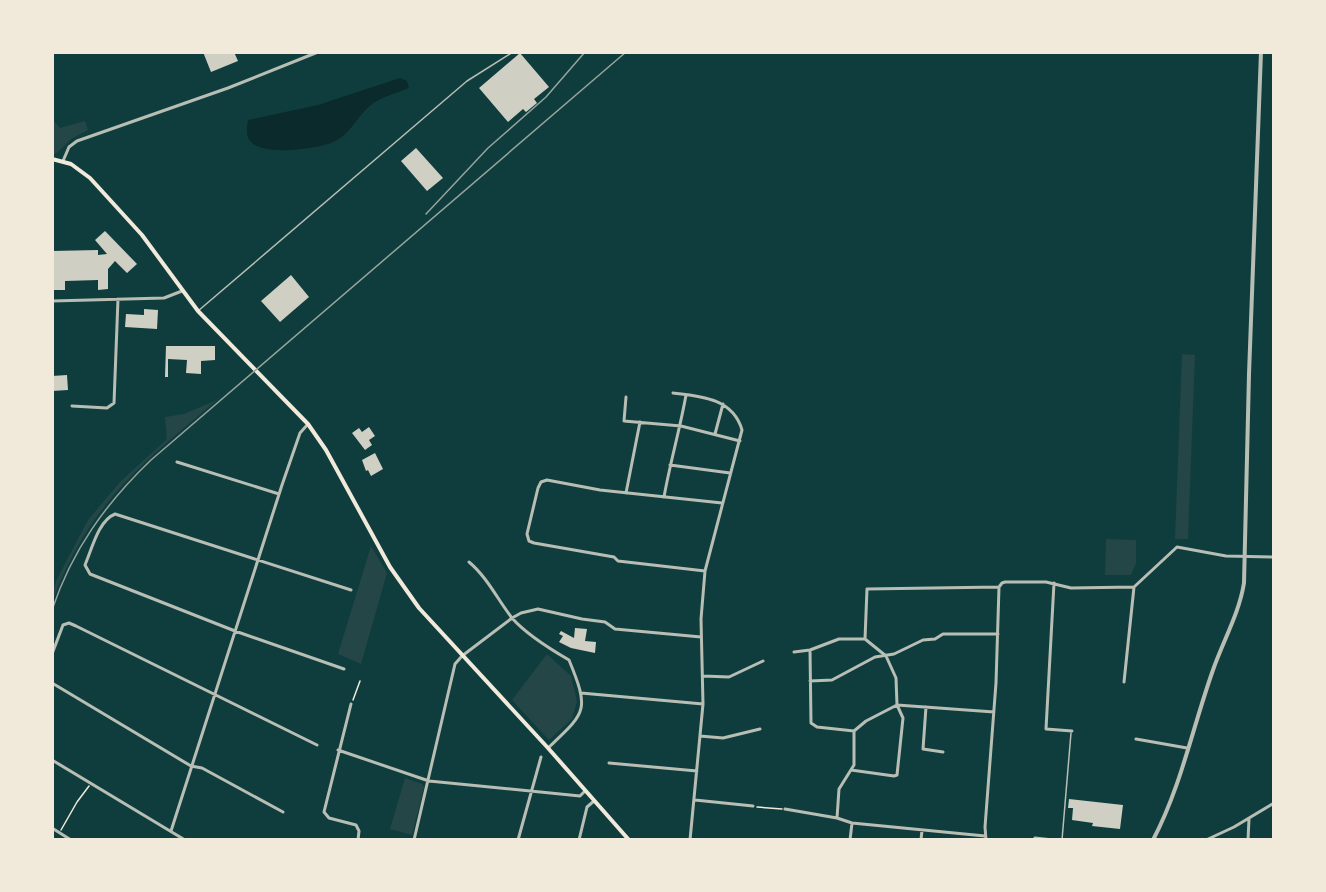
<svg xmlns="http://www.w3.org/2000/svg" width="1326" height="892" viewBox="0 0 1326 892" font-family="'Open Sans',sans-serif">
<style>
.green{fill:#244646}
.water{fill:#0a2a2b}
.building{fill:#cfcfc3}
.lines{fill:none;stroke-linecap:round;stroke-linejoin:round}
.path{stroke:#f1e9da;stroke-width:1.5}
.service{stroke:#b8beb3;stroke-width:1.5}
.minor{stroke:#b8beb3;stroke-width:3}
.tertiary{stroke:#b8beb3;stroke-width:4}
.secondary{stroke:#f1e9da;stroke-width:4}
.rail{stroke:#97a49c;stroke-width:1.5}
</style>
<rect width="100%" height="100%" fill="#0f3d3e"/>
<path class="green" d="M53,120L60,128L85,121L88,130L71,139L58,152L53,155Z
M1182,354L1195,355L1188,539H1175Z
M217,400C142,463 88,505 53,600V591L56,581L88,520L120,482L167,439L165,417L184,414Z
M1106,539L1136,540V563L1131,575H1105Z
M371,546L387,573L361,664L338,654Z
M547,654L571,676L577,701L572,719L549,740L512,700Z
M405,778L422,784L424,787L412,835L390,829Z"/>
<path class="water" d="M400,78L407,81L409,88C397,93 380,97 371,105C356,117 350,136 331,143C315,149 263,156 251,142C245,136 247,128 248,120L318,105Z"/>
<path class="building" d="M203,52H234L238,61L211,72Z
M520,53L549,87L534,99L537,103L526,112L523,109L508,122L479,88Z
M416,148L443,178L427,191L401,161Z
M105,231L137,264L127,273L115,261L108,269V289L98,290V280L65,281V290H52V251L98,250V255L107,254L95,240Z
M291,275L309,297L280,322L261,301Z
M144,309L158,310L157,329L125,327L126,314L144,315Z
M166,346H215V360L201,361V374L186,373L187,360L168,359V377H165Z
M67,375L68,390L52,391V376Z
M369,427L375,436L369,440L372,445L365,450L352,433L359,428L362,432Z
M375,453L383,469L371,476L368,470L366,471L362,460Z
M575,628L587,629L585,641L596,642L595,653L571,648L559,642L563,636L559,634L561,631L574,638Z
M1069,799L1123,805L1120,829L1092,826L1093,823L1072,820L1073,808H1068Z"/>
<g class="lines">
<path class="path" d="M353,700L360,681
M757,807L782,809
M61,830L77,802L89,786"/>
<path class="service" d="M198,311L467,81L513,52
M1062,840L1071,733"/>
<path class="minor" d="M63,161L69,147L77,141L228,88L318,52
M52,301L164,298L182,291
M673,393C700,396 733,398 742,430L705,571L701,619L703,704L690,840
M626,397L624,421L681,426L740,441
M72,406L107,408L114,403L118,299
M715,434L723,404
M177,462L279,494
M670,465L730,473
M626,493L640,422
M664,497C670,463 680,429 686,395
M469,562C487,577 498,600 512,618C526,634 550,649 569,660C590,711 586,712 548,748
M705,571L618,561L614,557L534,543L529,541L527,534L538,488L541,482L547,480L600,490L722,503
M1054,583L1046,729L1072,731
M999,587L1002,583L1005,582H1046L1071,588L1134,587
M810,650L811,723L817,727L854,731
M794,652L810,650L839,639H865
M52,654L63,625L69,623L76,626L317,745
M344,669L235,631L90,574L85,565C92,549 98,521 115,514L351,590
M703,676L729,677L763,661
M810,681L832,680L875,657L894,654L923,640L935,639L943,634H998
M1124,682L1134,587L1177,547L1226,556L1274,557
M52,683L191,766L202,768L283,812
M581,693L703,704
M351,704L324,812L329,818L356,825L359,831L358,840
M926,707L923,749L943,752
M854,731L866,721L897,705L994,712
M700,736L723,738L760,729
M1136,739L1187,748
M338,750L429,781L580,796L585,791
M52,760L185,840
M609,763L697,771
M851,770L894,776L897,775L903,718L897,705L896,678L886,656L865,639L867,589L999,587
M695,800L753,806
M785,809L837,818L852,823L985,836
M837,818L839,789L854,765V731
M52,828L71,840
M171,831L282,485L300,433L308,424
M1035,838L1053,840
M414,840L455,664L462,656L512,618L521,613L538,609L582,619L605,622L615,629L701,637
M518,840L541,757
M579,840L587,807L594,801
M850,840L852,823
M921,840L922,830
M986,840L985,827L996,683L999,587
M1206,840L1234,827L1274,803
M1248,840L1249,819"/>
<path class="tertiary" d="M1153,840C1181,787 1193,726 1213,670C1223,641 1239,614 1244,583L1249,374L1261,52"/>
<path class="secondary" d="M52,159L71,164L90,178L142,235L198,311L308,424L326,450L390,567L419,608L548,748L629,840"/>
<path class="rail" d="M426,214L488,148L546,97L585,52
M52,610C72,550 106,503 151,460L626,52"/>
</g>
<rect width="1326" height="892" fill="none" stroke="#f1e9da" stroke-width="108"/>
</svg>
